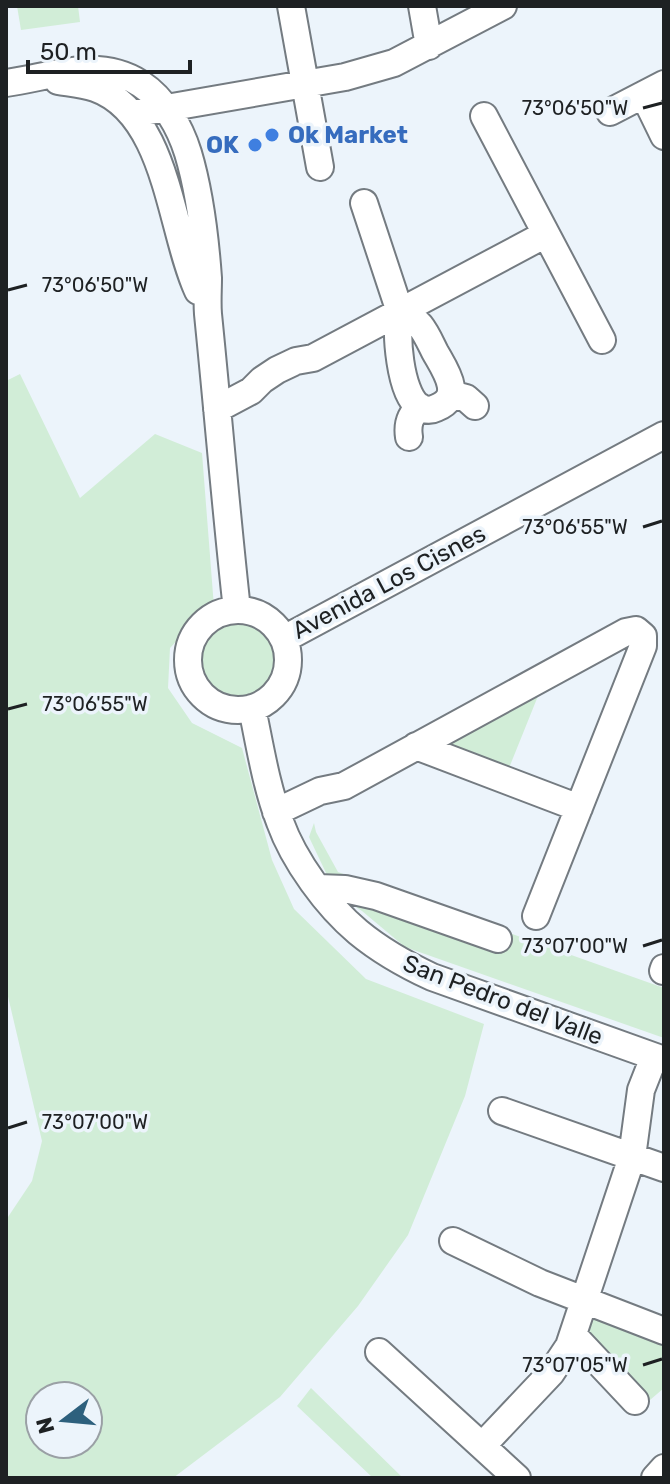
<svg xmlns="http://www.w3.org/2000/svg" width="670" height="1484" viewBox="0 0 670 1484" font-family="Rubik,sans-serif">
<style>
.green{fill:#d1edd7;fill-rule:evenodd}
.lines{fill:none;stroke-linecap:round;stroke-linejoin:round}
.street-casing{stroke:#747b81;stroke-width:30}
.street{stroke:#fff;stroke-width:26}
.ticks{fill:none;stroke:#1e2123;stroke-width:3}
.shop-dot{fill:#3f7fe0;stroke:#ecf4fb;stroke-width:3}
.labels{text-anchor:middle;stroke-width:7;stroke-linejoin:round;paint-order:stroke}
.shop-label{font-size:24px;font-weight:bold;fill:#366cbe;stroke:#ecf4fb;text-anchor:start}
.street-label{font-size:24px;fill:#1e2123;stroke:#ecf4fb}
.ticks-label{font-size:20px;text-anchor:middle;fill:#1e2123;stroke:#ecf4fb;stroke-width:7;stroke-linejoin:round;paint-order:stroke}
</style>
<rect width="100%" height="100%" fill="#ecf4fb"/>
<path class="green" d="M17,6H78L80,22L21,30Z
M20,374L80,498L155,434L202,453L214,607L186,631L170,648L168,688L192,723L242,748L272,860L294,909L366,979L484,1024L465,1096L408,1235L358,1306L280,1397L173,1478H6V1220L32,1181L42,1141L6,988V381ZM40,1396H88V1444H40Z
M200 661a40 40 0 1 1 80 0a40 40 0 1 1-80 0Z
M540,691L507,773L444,746Z
M314,823L316,832L338,872L664,988V1038L405,947L362,911L336,894L309,837Z
M591,1317L664,1339V1388L650,1400L587,1333Z
M311,1388L403,1478H373L297,1406Z"/>
<g class="lines">
<g class="street-casing">
<path id="street" d="M291,6L320,167
M422,6L429,46
M58,81C70,83 83,84 95,88C168,114 170,231 198,291
M6,83C51,77 98,56 141,84C164,99 180,127 188,153C200,193 205,236 208,278C208,290 207,302 208,314C218,413 226,511 237,610
M644,95L664,136
M610,112L664,84
M132,114L345,77L394,63L503,6
M484,116L602,340
M364,203L400,312C395,333 400,392 418,406C424,410 430,411 436,408C465,397 445,370 435,352C426,334 420,318 400,312
M451,394L466,398L475,406
M217,409L251,391L262,380L277,370L296,361L313,358L546,234
M409,437C407,424 410,415 420,407
M188 660a50 50 0 1 1 100 0a50 50 0 1 1-100 0Z
M284,639L664,435
M252,708C260,746 266,786 280,822C294,861 327,906 358,932C381,951 406,965 432,977L664,1060
M416,746L579,808
M276,812L320,791L344,786L626,632L636,630L643,636V646L536,916
M318,888L345,889L376,896L498,939
M663,971L664,968
M502,1111L664,1168
M453,1241L540,1283L664,1331
M573,1335L635,1401
M379,1352L517,1478
M482,1446L551,1373L569,1346L632,1157L641,1090L654,1057
M655,1478L664,1468"/>
</g>
<use href="#street" class="street"/>
</g>
<path class="ticks" d="M643,108L662,103M8,290L27,285M643,527L662,521M8,709L27,704M643,946L662,940M8,1128L27,1122M643,1365L662,1359"/>
<g class="shop-dot">
<circle cx="272" cy="135" r="8"/>
<circle cx="255" cy="145" r="8"/>
</g>
<g class="labels">
<g class="shop-label">
<text x="288" y="143">Ok Market</text>
<text x="239" y="153" text-anchor="end">OK</text>
</g>
<g class="street-label">
<text transform="translate(389 582) rotate(-28)" y="8">Avenida Los Cisnes</text>
<text transform="translate(503 1000) rotate(21)" y="8">San Pedro del Valle</text>
</g>
</g>
<g class="ticks-label">
<text x="575" y="115">73°06'50"W</text>
<text x="95" y="292">73°06'50"W</text>
<text x="575" y="534">73°06'55"W</text>
<text x="95" y="711">73°06'55"W</text>
<text x="575" y="953">73°07'00"W</text>
<text x="95" y="1129">73°07'00"W</text>
<text x="575" y="1372">73°07'05"W</text>
</g>
<rect width="670" height="1484" fill="none" stroke="#1e2123" stroke-width="16"/>
<g transform="translate(64 1420) rotate(254)"><circle r="38" fill="#ecf4fb" stroke="#9aa0a5" stroke-width="2"/>
<path d="M0-6L14 30L0 20L-14 30Z" fill="#2d607d"/>
<text y="-12" font-size="22" font-weight="bold" text-anchor="middle" fill="#1e2123">N</text>
</g>
<path d="M28 60v12h162v-12" fill="none" stroke="#1e2123" stroke-width="4"/>
<text x="40" y="60" font-size="24" fill="#1e2123" stroke="#ecf4fb" stroke-width="6" paint-order="stroke">50 m</text>
</svg>
